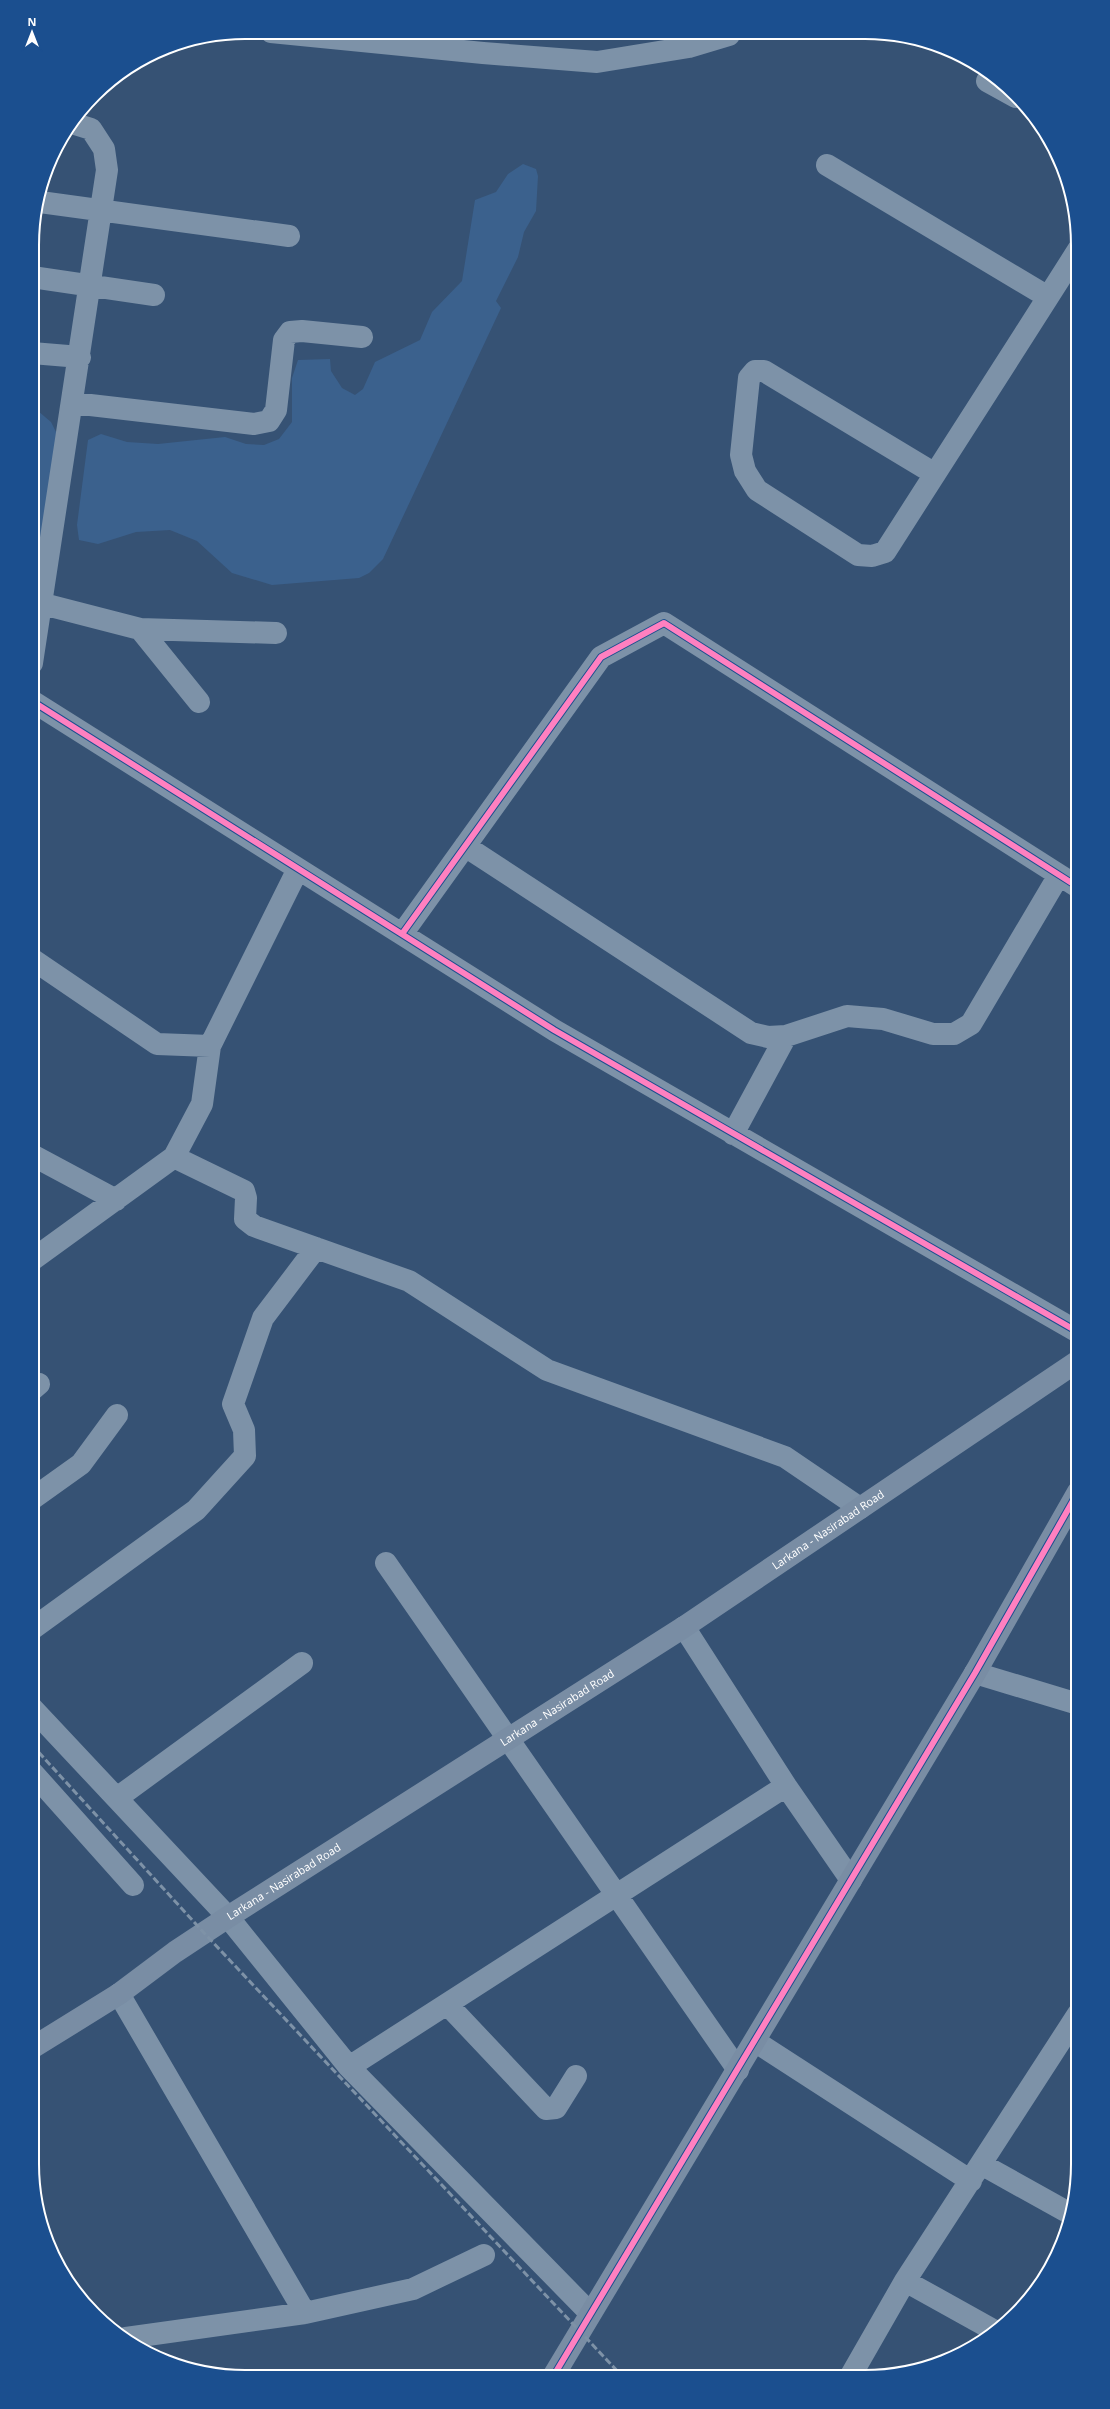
<svg xmlns="http://www.w3.org/2000/svg" width="1110" height="2409" viewBox="0 0 1110 2409" font-family="'Open Sans',sans-serif">
<style>
.water{fill:#3b618d}
.lines{fill:none;stroke-linecap:round;stroke-linejoin:round}
.street{stroke:#7d92a8;stroke-width:22}
.secondary{stroke:#798da4;stroke-width:22}
.rail{stroke:#7e92a7;stroke-width:3;stroke-dasharray:7 3;stroke-linecap:butt}
.cycleway-casing{stroke:#1b4f8f;stroke-width:8}
.cycleway{stroke:#ff80c0;stroke-width:6}
.labels{text-anchor:middle;stroke-width:3;stroke-linejoin:round;paint-order:stroke}
.street-label{font-size:11px;fill:#fff;stroke:#1b4f8f}
.rim{fill:none;stroke:#fff;stroke-width:2}
</style>
<rect width="100%" height="100%" fill="#365274"/>
<path class="water" d="M523,164L536,169L538,176L536,211L524,232L518,257L496,301L501,308L383,559L369,573L359,578L272,585L232,573L197,541L170,530L136,532L98,544L79,540L77,525L88,440L101,434L127,442L158,444L225,437L246,444L264,445L279,439L292,422V378L298,360L330,359L331,371L342,388L355,395L363,389L375,362L420,340L432,312L462,281L475,200L496,192L508,174Z
M38,411L51,422L59,438L44,545L32,565V412Z"/>
<g class="lines">
<path class="street" d="M271,32L483,53L597,62L689,47L729,35
M987,81L1016,97
M827,165L1048,297
M40,202L289,236
M32,277L154,295
M32,353L80,357
M73,403L254,424L269,421L276,410L284,340L290,332L302,331L362,337
M935,474L764,371H755L749,378L741,455L745,471L757,490L858,555L872,556L885,552C949,452 1014,351 1078,250
M43,604L140,629L276,633
M140,629L199,702
M32,663L107,170L104,149L91,129L75,124
M32,701L554,1030L1078,1332
M465,846L751,1033L768,1037L786,1036L847,1016L883,1019L933,1034H954L971,1024L1059,875
M402,934L601,657L664,623L1078,887
M32,959L157,1044L210,1046
M733,1134L786,1036
M32,1155L116,1200
M174,1157L244,1191L246,1198L245,1219L254,1226L409,1281L547,1370L785,1457L860,1508
M32,1260L174,1157L202,1104L210,1046L298,869
M32,1390L39,1384
M32,1499L81,1464L117,1415
M386,1563L738,2070
M684,1627L786,1786L851,1880
M32,1629L196,1510L245,1456L244,1430L233,1404L263,1318L316,1248
M975,1673L1078,1704
M32,1708L228,1917L349,2067L590,2313
M32,1772L133,1885
M117,1798L302,1663
M119,1994L305,2313
M447,2004L546,2109L556,2108L576,2076
M756,2042L971,2181
M349,2067L786,1786
M981,2164L1069,2213
M905,2281L995,2331
M126,2338L305,2313L413,2289L484,2255
M850,2377L905,2281L1078,2014"/>
<g class="secondary">
<path id="s1" d="M32,2048L119,1994L175,1952L228,1917L684,1627L1078,1361"/>
<path d="M554,2375L975,1673L1078,1492"/>
</g>
<path class="rail" d="M32,1745L205,1934L622,2376"/>
<g class="cycleway-casing">
<path id="cycleway" d="M32,701L554,1030L1078,1332
M402,934L601,657L664,623L1078,887
M554,2375L975,1673L1078,1492"/>
</g>
<use href="#cycleway" class="cycleway"/>
</g>
<g class="labels">
<g class="street-label">
<text dy="4" stroke="none"><textPath href="#s1" startOffset="950">Larkana - Nasirabad Road</textPath></text>
<text dy="4" stroke="none"><textPath href="#s1" startOffset="626">Larkana - Nasirabad Road</textPath></text>
<text dy="4" stroke="none"><textPath href="#s1" startOffset="302">Larkana - Nasirabad Road</textPath></text>
</g>
</g>
<path d="M0 0H1110V2409H0ZM245 39H865A206 206 0 0 1 1071 245V2164A206 206 0 0 1 865 2370H245A206 206 0 0 1 39 2164V245A206 206 0 0 1 245 39Z" fill="#1b4f8f" fill-rule="evenodd"/>
<path class="rim" d="M245 39H865A206 206 0 0 1 1071 245V2164A206 206 0 0 1 865 2370H245A206 206 0 0 1 39 2164V245A206 206 0 0 1 245 39Z"/>
<g transform="translate(32 32)" stroke="#1b4f8f" stroke-width="3" paint-order="stroke">
<path d="M0-3L7 15L0 10L-7 15Z" fill="#ffffff"/>
<text y="-6" font-size="11" font-weight="bold" text-anchor="middle" fill="#ffffff">N</text>
</g>
</svg>
